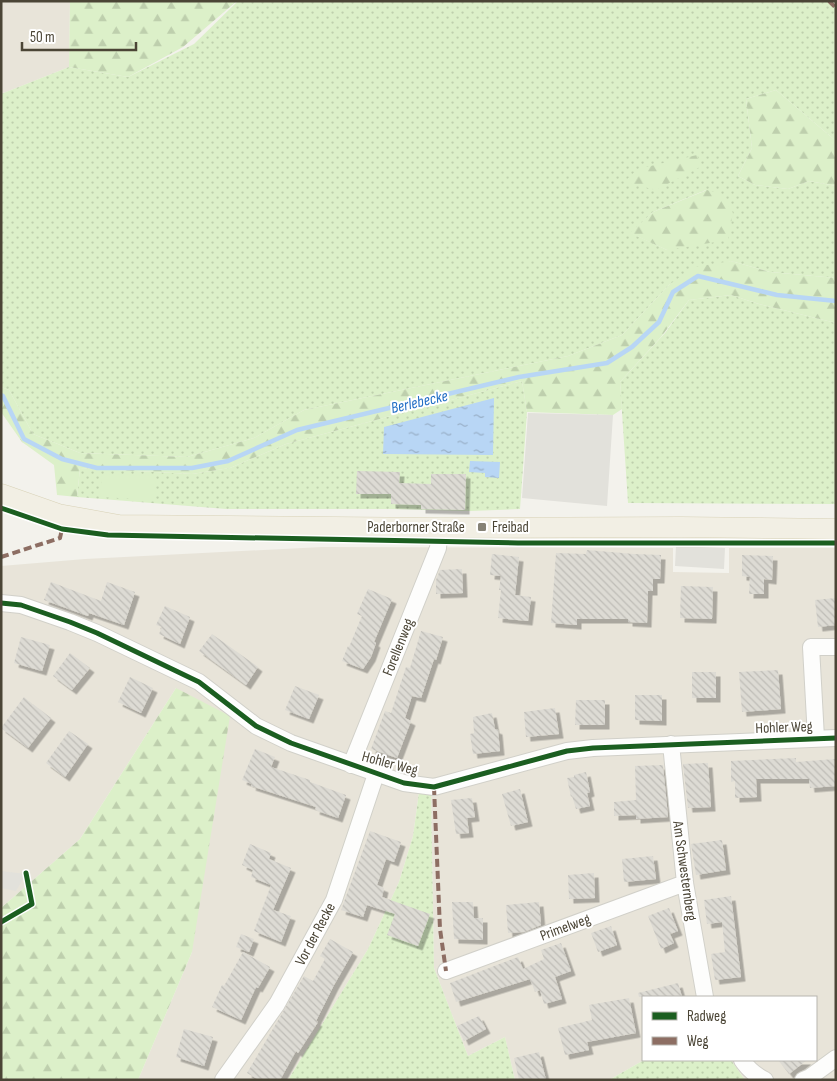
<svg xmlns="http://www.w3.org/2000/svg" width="837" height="1081" viewBox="0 0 837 1081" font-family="'Sofia Sans Condensed',sans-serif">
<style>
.residential{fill:#e8e4d9}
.grass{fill:url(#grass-dots);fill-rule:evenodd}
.forest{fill:url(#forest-firs)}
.pitch{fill:#dcf0c9}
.parking{fill:#e2e1db}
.water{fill:url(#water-ripples)}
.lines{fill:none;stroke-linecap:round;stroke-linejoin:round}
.stream{stroke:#b8d6f5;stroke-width:4.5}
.building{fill:url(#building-back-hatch);filter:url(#shadow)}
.minor-casing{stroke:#d1d0c9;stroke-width:18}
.major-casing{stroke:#d8d2b7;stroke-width:21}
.minor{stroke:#fdfdfc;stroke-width:16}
.major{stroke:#f2efe4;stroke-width:20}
.quiet{stroke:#8d6e63;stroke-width:4;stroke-dasharray:8 4;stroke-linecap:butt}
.cycleway-casing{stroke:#fff;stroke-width:8}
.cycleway{stroke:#1b5e20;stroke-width:5}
.poi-dot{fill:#868276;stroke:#fff;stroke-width:2}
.labels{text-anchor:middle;stroke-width:4;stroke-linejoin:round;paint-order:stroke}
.street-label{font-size:15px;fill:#4b4536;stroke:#fff}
.poi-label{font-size:15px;fill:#4b4536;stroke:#fff;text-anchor:start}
.water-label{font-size:16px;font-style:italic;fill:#216ec5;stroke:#fff}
</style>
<defs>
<pattern id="grass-dots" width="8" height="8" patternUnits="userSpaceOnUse" patternTransform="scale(1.25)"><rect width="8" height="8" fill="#dcf0c9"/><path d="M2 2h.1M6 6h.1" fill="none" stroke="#becfad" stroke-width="1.8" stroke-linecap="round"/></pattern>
<pattern id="forest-firs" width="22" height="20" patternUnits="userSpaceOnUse" patternTransform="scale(1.25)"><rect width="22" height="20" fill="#dcf0c9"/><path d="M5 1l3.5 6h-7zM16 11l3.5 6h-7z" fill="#becfad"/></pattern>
<pattern id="water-ripples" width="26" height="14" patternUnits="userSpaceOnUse" patternTransform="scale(1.25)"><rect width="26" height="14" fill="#b8d6f5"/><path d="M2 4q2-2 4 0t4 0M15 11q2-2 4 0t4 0" fill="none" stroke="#98afc7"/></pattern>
<pattern id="building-back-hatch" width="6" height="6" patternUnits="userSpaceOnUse" patternTransform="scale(1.25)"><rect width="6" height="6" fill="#dddbd4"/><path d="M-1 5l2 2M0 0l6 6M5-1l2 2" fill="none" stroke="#bfbdb7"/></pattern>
<filter id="shadow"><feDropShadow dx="4.5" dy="4.5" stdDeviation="0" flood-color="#0004"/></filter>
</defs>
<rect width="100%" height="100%" fill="#f3f2ec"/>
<path class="residential" d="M1,1H70L69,67L1,94Z
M322,547L673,548V572L729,573V548H836V1080H745L731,1060H816V997H643L644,1060L609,1080H515L505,1037L468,1056L434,968L431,793L419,792L413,836L399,882L368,949L288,1080H138L192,952L176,688L80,839L1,908V566L85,559Z"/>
<path class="grass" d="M238,1H836V141L776,90L746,99L752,148L738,176L755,185L788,189L809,181L836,186V278L770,272L731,261L670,284L622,335L568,356L304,410L254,438L187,457L80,453L33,434L9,390L1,387V94L69,67L128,77L194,44ZM706,190L667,250L631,233L653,212Z
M731,295L759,304L836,323V504L628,503L620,382L665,333L689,300Z
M522,381L527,412L520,509L471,511L392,509H226L77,497L80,468L192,474L230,468L286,444Z
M419,792L431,793L434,968L468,1056L505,1037L515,1080H288L368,949L399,882L413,836Z
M644,1060H731L745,1080H609Z"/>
<path class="forest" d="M70,1H237L183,47L128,77L69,67Z
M776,90L836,141V186L809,181L788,189L755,185L738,176L752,148L746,99Z
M697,155L702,166L656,190L624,182L638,169Z
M707,190L721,194L733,213L728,240L667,250L630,233L653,212Z
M731,261L770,272L836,278V323L759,304L731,295L689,300L661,337L620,382L622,409L613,415L527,412L522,381L286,444L230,468L192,474L80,468L77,497L57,495L54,465L22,442L1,412V387L9,390L33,434L80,453L187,457L254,438L304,410L568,356L622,335L670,284L695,267Z
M176,688L230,716L192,952L138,1080H1V908L80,839Z"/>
<path class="pitch" d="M102,474L156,476L155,500L100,497Z"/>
<path class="parking" d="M528,413L613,415L607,506L522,498Z
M676,546L725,548L724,569L675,566Z
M1,871L26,874L16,891L1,888Z"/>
<path class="water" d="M494,398L493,455L383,454L384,427Z
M470,461L500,462L499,478L485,477V473L469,472Z"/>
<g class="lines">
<path class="stream" d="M1,395L3,396L24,439L62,459L97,468H192L228,461L297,430L519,377L607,363L632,347L659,322L673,292L698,276L777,295L836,301"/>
</g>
<path class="building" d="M357,471L400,472L399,483L431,484V474H466L465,510L421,509V505L391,504V494H356Z
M587,550L634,554L661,555L660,579H653V591H648L647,623L628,622V619H577V625L551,623L556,553L586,554Z
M492,554L519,557L515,595L531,597L528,621L498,618L501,590H499L501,576L490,575Z
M742,555L773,556L772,580L764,579V594H749L750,577L742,576Z
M462,569L463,593L436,594V580L440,570Z
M51,582L101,601L107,582L135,592L124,625L89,613L88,616L44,600Z
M681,586L713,587L712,619L680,618Z
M368,589L392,599L374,642L376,643L371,657L363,669L342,661L348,646L349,647L362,616L357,614Z
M836,598V625L818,627L815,600Z
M165,606L190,617L180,644L159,634L162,627L156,625Z
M421,631L443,637L436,660L434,659L421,698L412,696L405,718L411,721L397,758L371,749L385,711L391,713L406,667L410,668Z
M212,634L258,667L246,685L199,651Z
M21,637L50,645L42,671L14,663Z
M70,653L90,668L72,690L53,676Z
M778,670L781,709L742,712L739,672Z
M692,672H716V698H692Z
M130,677L153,688L141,713L118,702Z
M295,686L319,695L309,719L285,710Z
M635,695H662V721L635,720Z
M24,697L32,704L31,706L33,704L51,718L28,748L1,728Z
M576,700H605V725H575Z
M555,708L559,734L526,737L524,712Z
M492,713L495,729L498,730L500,751L473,754L470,734L474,733L473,717Z
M69,731L88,744L65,777L46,763Z
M255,749L275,757L271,767L310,780V782L346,795L338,818L315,810L316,807L251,786L252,784L242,780Z
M796,758V762L835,759L836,786L810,788L809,779H756L757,797L735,798V781L731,782V761Z
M708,763L711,807L688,808L683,764Z
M663,765L668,817L636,819V815L614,816V802L636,800L635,766Z
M586,772L590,792L587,793L590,806L576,809L572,796L571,797L567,778L574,777V775Z
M520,789L528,822L511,826L502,794Z
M472,798L475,817L467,818L469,833L456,834L451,800Z
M370,831L401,842L394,862L386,859L377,885L384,888L382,897L430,914L418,946L387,935L395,914L367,905L363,917L341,910Z
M722,840L726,870L696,875L691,844Z
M250,844L271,853L269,859L291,868L273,910L291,916L281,942L254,931L271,885L251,877L253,870L242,865Z
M653,856L656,879L624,882L622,859Z
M594,873L595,898L569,899L568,875Z
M731,896L741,977L715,980L711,954L725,952L722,922L707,924L704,900Z
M452,902H473L474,918H483V940L454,939Z
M539,902L541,925L524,932L508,933L506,905Z
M669,908L678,931L670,934L674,943L661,949L648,916Z
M611,926L617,945L598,952L591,933Z
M241,934L254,939L249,952L236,947Z
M330,939L353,952L334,985L316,1021L318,1022L298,1053L296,1051L280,1080H259L247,1073L304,976L313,981L325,959L320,956Z
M561,943L571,971L555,977L562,999L544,1004L540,990L535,992L530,979L456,1002L450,983L518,957L523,969L544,959L541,950Z
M243,952L270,967L258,988L256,987L241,1020L212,1007L222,985L224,986Z
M678,983L682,997H639L638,993Z
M629,998L636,1033L587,1042L589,1050L565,1055L558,1028L592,1020L589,1005Z
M479,1016L486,1029L464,1041L457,1026Z
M184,1029L213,1037L204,1066L176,1057Z
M539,1052L546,1080H519L514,1058Z
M778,1060H807L789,1074Z"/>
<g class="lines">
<g class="minor-casing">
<path id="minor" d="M1,603L21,605L70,622L97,633L199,682L256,726L291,743L404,783L434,787L567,751L593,748L836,738
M816,738L811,647H836
M671,744L685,883L705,997
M351,765L438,548L440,528
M446,971L685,883
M742,1060C748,1069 755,1075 765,1080
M223,1080L277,1004L334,900L376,774
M803,1080L810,1077L836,1058"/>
</g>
<g class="major-casing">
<path id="major" d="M1,494L58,514L119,525L440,528L681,527L836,529"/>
</g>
<use href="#minor" class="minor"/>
<use href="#major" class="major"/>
<path class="quiet" d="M829,1L836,8
M1,557L60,538L62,529
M434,787L440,929L446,971"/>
<g class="cycleway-casing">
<path id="cycleway" d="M1,508L62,529L108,535L518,543H836
M1,603L21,605L70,622L97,633L199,682L256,726L291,743L404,783L434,787L567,751L593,748L836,738
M1,922L32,904L26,873"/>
</g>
<use href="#cycleway" class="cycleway"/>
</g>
<rect class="poi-dot" x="477" y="522" width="10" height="10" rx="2.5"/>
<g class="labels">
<g class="street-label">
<text x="416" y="532">Paderborner Straße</text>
<text transform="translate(398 647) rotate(-68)" y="5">Forellenweg</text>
<text transform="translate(784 727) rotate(-2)" y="5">Hohler Weg</text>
<text transform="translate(390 763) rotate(15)" y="5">Hohler Weg</text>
<text transform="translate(685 871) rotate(82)" y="5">Am Schwesternberg</text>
<text transform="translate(565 927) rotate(-20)" y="5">Primelweg</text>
<text transform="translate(315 934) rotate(-62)" y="5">Vor der Recke</text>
</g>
<g class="poi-label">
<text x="492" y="532">Freibad</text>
</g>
<g class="water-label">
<text transform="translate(419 401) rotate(-13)" y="6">Berlebecke</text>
</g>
</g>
<rect width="837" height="1081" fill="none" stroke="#4b4536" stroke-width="5"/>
<rect x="642" y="996" width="175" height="65" fill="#ffffff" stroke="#b7b5af"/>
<rect x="652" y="1012" width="25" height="8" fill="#1b5e20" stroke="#b7b5af"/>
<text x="687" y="1021" font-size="15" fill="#4b4536">Radweg</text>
<rect x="652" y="1037" width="25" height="8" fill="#8d6e63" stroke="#b7b5af"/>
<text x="687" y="1046" font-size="15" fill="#4b4536">Weg</text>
<path d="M22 42v8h114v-8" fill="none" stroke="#4b4536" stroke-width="2.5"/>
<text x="30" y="42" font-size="15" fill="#4b4536" stroke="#ffffff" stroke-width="4" paint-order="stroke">50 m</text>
</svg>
